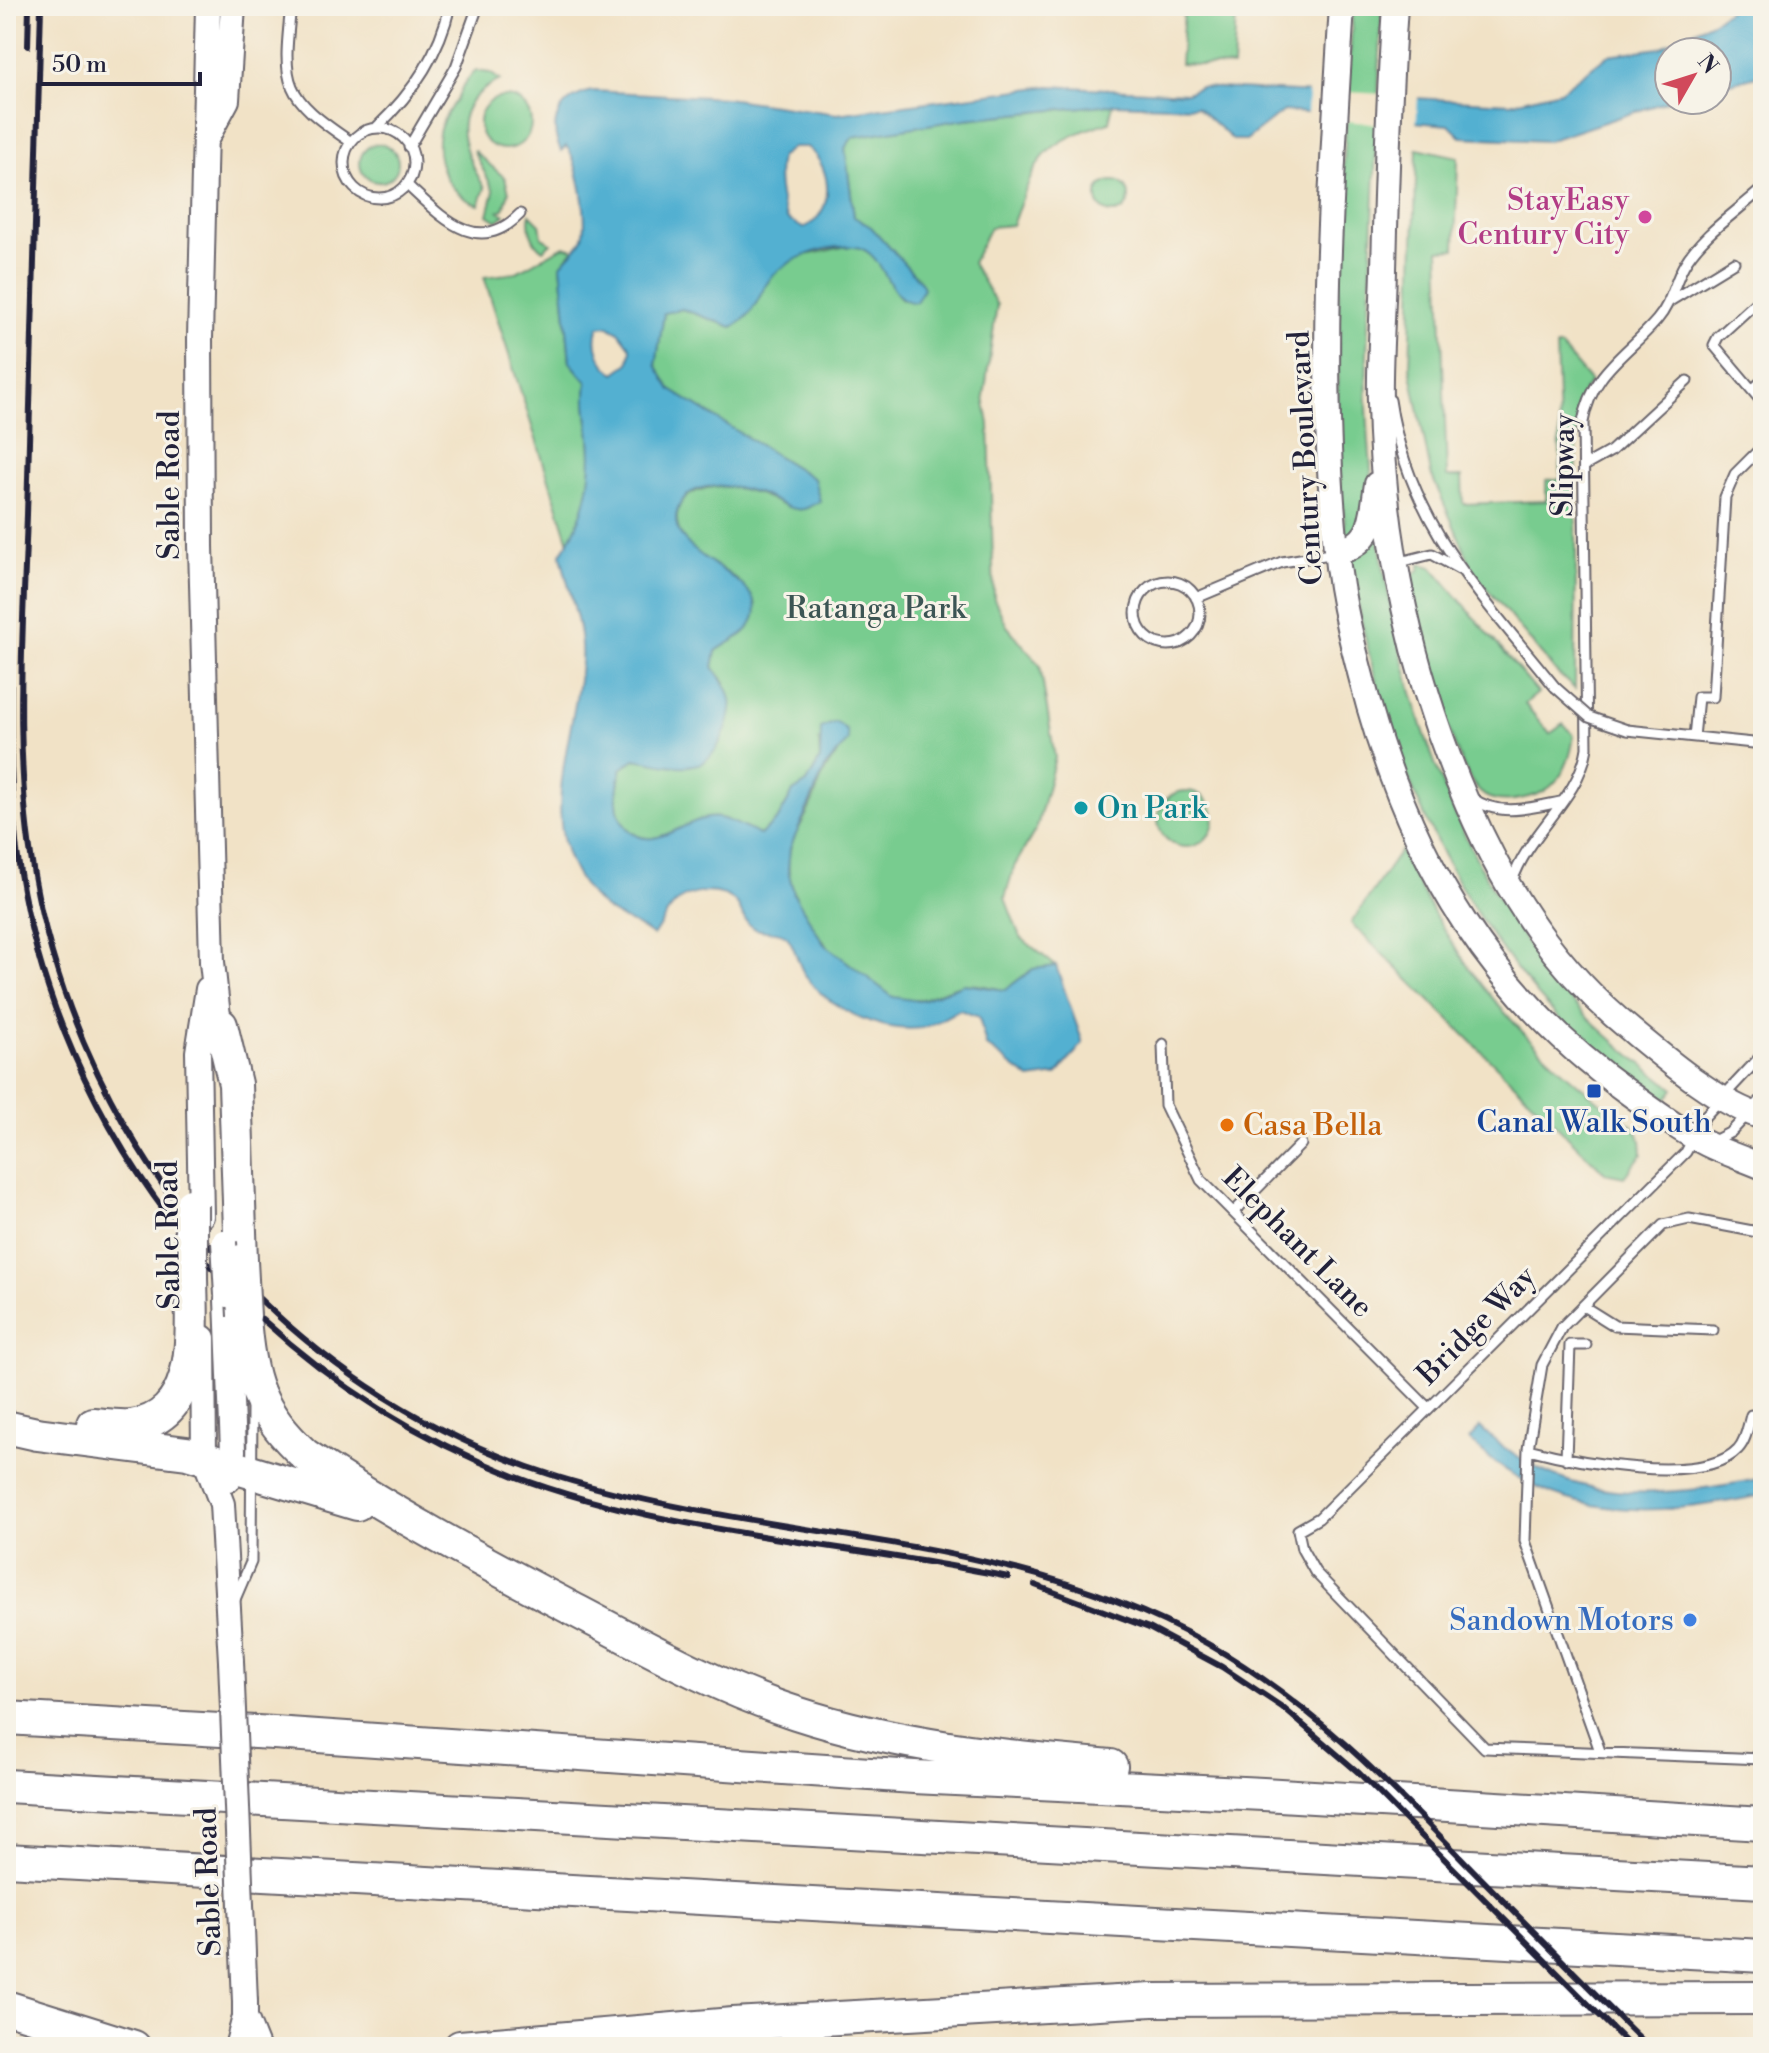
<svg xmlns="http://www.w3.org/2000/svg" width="1769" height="2053" viewBox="0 0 1769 2053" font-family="'Libre Bodoni',serif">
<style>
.green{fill:#78cc8f;stroke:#4d7765;stroke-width:2}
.water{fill:#53b0d1;stroke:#3a6986;stroke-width:2;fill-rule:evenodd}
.pier{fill:#f1e2c6}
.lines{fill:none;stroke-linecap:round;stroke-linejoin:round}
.service-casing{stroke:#6a656c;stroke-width:13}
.secondary-casing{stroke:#6a656c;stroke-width:28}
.motorway-casing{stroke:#6a656c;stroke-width:36}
.service{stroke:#fff;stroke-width:9}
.secondary{stroke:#fff;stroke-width:24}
.motorway{stroke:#fff;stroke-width:32}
.rail{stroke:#22223b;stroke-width:6}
.service-bridge-casing{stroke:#6a656c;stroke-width:13;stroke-linecap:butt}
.secondary-bridge-casing{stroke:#6a656c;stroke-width:28;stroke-linecap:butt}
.motorway-bridge-casing{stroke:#6a656c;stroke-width:36;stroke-linecap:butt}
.service-bridge{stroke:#fff;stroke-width:9}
.secondary-bridge{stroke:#fff;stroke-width:24}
.motorway-bridge{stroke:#fff;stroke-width:32}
.hotel-dot{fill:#d1479c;stroke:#f7f3e8;stroke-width:3}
.culture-dot{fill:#0f9aa8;stroke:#f7f3e8;stroke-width:3}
.transit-dot{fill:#1a4fb4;stroke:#f7f3e8;stroke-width:3}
.food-dot{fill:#e8710a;stroke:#f7f3e8;stroke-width:3}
.shop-dot{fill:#3f7fe0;stroke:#f7f3e8;stroke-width:3}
.labels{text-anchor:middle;stroke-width:6;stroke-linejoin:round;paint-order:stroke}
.hotel-label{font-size:30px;fill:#b23c85;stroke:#f7f3e8;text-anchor:end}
.street-label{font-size:30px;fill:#22223b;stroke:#f7f3e8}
.park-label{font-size:30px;fill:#3c5554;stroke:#f7f3e8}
.culture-label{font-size:30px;fill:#0d838f;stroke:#f7f3e8;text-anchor:start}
.transit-label{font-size:30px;fill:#164399;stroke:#f7f3e8}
.food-label{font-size:30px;fill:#c56008;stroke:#f7f3e8;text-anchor:start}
.shop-label{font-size:30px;fill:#366cbe;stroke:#f7f3e8;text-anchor:end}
</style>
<rect width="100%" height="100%" fill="#f7f3e8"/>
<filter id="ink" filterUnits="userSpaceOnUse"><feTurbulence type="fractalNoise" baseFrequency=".0125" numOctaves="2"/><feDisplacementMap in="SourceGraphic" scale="16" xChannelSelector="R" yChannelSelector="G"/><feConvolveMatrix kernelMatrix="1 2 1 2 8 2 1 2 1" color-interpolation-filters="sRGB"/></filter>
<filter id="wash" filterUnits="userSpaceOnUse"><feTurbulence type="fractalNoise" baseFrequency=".006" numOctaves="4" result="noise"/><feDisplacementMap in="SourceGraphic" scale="32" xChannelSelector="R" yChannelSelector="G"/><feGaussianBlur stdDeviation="1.8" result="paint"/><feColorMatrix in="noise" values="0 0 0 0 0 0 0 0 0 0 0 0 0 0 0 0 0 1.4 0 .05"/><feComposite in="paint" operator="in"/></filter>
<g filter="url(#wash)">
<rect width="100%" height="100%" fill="#f1e2c6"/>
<path class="green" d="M1353,6H1382C1378,93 1374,180 1371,266C1369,312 1365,360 1367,406C1375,604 1428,820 1553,979C1587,1022 1631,1056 1674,1089L1664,1103C1646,1091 1625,1080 1609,1066C1434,916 1359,695 1339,471C1336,439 1338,406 1338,374C1337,251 1346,129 1353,6Z
M1184,11L1236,14L1233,67L1180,64Z
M476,71L490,73L500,80C447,105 458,145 485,188L479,205C447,195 429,155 442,123C446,114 453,105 458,96C463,87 467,77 476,71Z
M479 123a26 26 0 1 1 52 0a26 26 0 1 1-52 0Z
M1113,104L1109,122C1036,145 1038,159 1012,225L990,227L972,263L997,305L984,397L989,424L994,599L1007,626L1040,665L1055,758L1037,827L1014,867L1005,898L1020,937L1056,966L1033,969L1005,990C992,988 974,982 962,985C937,990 920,1008 892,997C846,977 777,903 790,849C794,834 805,819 811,805C821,783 821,771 839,752L819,741L820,759L807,783L793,792L778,819L760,835C747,830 733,821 720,818C688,812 655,858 627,828C612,812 617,789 621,769L635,759L689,766L725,682L713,667L716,651L748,629L756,604C750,595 745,587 737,580C715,561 669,547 678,510C681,499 690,493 700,490C728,481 757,492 782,505L814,479L671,390L656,365L664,313L682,309L732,327C759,315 759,282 782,265C794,256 815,253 830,250C839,248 851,244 861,248C884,258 886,286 903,300L921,282L871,227L854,217L845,148L853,136L965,119Z
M360 163a19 19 0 1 1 38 0a19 19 0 1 1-38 0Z
M1417,148L1458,157L1455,249L1439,250L1447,477H1462L1463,504L1546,501V480L1561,479L1556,347H1561L1591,382L1581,394L1577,409L1575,689L1556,672L1475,574L1431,474L1410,367Z
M473,150L505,178L509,192L504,209L499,211L505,215L497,221L488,215L494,191Z
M1097 197a16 16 0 1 1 32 0a16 16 0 1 1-32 0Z
M530,214L540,224L542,237L551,243L543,250C532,243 527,226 530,214Z
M564,246L574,249L561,265L570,362L588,381C583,406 590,426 591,451C593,484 585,514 569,542L484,277L515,273Z
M1420,564L1432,567L1538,693L1525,704L1550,734L1563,724L1574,735C1571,759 1563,784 1538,794C1521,800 1494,806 1480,792C1451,766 1419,622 1408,579L1420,569Z
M1158 819a28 28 0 1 1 56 0a28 28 0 1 1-56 0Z
M1401,850C1456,969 1528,1052 1634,1127L1641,1140L1642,1154L1624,1177L1605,1173L1351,923Z"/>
<path class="water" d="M1734,6H1763V74L1717,87V52H1669L1671,100L1547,141L1461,137L1449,125L1283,111L1246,140H1233L1197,107L1113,104L965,119L853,137L845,148L854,217L871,227L921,282L924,288L916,302C887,305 886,250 855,247C825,244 782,259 766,285C756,302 752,318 732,327L682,309L664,313L656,365L671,390L814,479L820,501C816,503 809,508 804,509C788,512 772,497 757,493C736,486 697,479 682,501C645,559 793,576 747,630C739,639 725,644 716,651L713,667C721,678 728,686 731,700C734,718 717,759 698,764C679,770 654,762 635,759L621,769C617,789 612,812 627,828C655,858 688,812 720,818C733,821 748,830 760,835L778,819L793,792L807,783L820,759L821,728L836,722L847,731L848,741L826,766L790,848L788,870L794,894L824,944L893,997L919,1001L964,984L1005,990L1033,969L1056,966L1083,1043L1057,1075L1030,1079L986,1046L979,1017L960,1010C947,1015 933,1026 921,1028C881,1033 830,1009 806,977C798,965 796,949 788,938C781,929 763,933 753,928C742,921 743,911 736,903C722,887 688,890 674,905C666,913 660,926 653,936C635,921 613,918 597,901C529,835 575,741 581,662C584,626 567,589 561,554C585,518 594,481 590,438C588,418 584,402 587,382L570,362L561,265C567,257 578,248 582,240C590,222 578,159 566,146L561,151C546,120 562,98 592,91L726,98L837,114L1049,86L1187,93L1199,87L1510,103L1560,91L1608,55L1660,48L1714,21ZM793,147H807C833,167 836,214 803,228L787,219C779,202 776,175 780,157ZM608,326L619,332L631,348L629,363L615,373C600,365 592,343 599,327Z
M1480,1427C1563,1508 1658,1499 1763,1478V1495C1653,1517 1556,1524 1469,1440Z"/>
<path class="pier" d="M1308,90L1418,96L1416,128L1307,117Z"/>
</g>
<g filter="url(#ink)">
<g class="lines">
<g class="service-casing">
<path id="service" d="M291,6C282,86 283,96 351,142
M344 163a35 35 0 1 1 70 0a35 35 0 1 1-70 0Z
M376,128C412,94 439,55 450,6
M409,147L456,67L478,6
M407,185C441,216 477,258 520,214
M1763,296L1718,337L1714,345L1763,403
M1670,301L1734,262
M1752,390L1763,380
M1390,400C1408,522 1481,595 1555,687
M1586,465L1611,451L1687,381
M1396,563L1432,554L1459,569
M1136 613a32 32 0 1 1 64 0a32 32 0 1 1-64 0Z
M1196,598L1282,562L1336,553
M1627,730L1763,744
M1694,737L1698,697H1713L1725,497L1735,474L1763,446
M1471,797C1497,818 1531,808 1560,802
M1512,882C1528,832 1579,800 1587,748L1583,422C1592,371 1626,356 1657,320C1671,304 1674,283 1684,265C1701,235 1738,211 1763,188
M1163,1044L1165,1105L1201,1180L1427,1407
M1763,1054L1705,1116L1686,1152L1319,1518L1298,1530L1302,1549L1315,1572L1485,1748L1763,1759
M1712,1142L1731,1132L1763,1098
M1234,1212L1301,1144
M1583,1306L1615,1326L1713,1330
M1528,1449C1573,1461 1703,1487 1738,1449C1746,1441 1748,1426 1751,1415
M1566,1459L1570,1345H1586
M233,1604L251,1562L252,1407
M1600,1751L1525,1541L1528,1449L1542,1365L1562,1327L1663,1225L1689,1219L1763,1233
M1758,1759L1759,1740L1763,1737"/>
</g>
<g class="secondary-casing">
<path id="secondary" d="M208,6L200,338L201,546L212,962L221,1043
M1342,6C1331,185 1318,370 1336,549C1341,602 1355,655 1369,706C1414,865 1493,996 1629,1093C1654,1111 1679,1130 1707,1144C1725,1153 1745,1159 1763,1167
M1395,6C1389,94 1386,182 1384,270C1383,314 1379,358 1380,402C1382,540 1413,679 1468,805C1507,895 1556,969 1632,1031C1667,1060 1720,1105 1763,1117
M206,139L227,100L233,6
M1336,553C1375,542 1371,519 1377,484
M201,1216L198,1052L208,989
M227,1300L233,1451L229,1479
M203,1338L204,1457L222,1504L231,1661
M245,2017L257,2047
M237,2047L245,2017V2002"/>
</g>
<g class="motorway-casing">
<path id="motorway" d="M221,1025L235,1084L241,1261
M244,1316C248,1378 258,1412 305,1455C388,1511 478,1559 567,1606C642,1645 715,1687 796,1713C897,1746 1006,1757 1111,1766
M93,1424C105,1425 119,1427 131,1426C206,1416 190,1319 191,1266
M6,1427L37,1434L187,1453L357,1504
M6,1718L274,1733L914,1777L1263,1794L1763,1824
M6,1786L1763,1882
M6,1860L1763,1956
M6,2007L134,2047
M460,2047L733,2024L1152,2000L1763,1998"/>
</g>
<use href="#service" class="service"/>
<use href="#secondary" class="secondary"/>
<use href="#motorway" class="motorway"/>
<path class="rail" d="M41,6C36,176 31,346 27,515C23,634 13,757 34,875C83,1153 286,1393 558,1477C773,1543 1007,1530 1208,1644C1309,1701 1389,1783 1469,1866C1529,1927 1588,1987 1649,2047
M28,46L29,6
M11,662C10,733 9,803 20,873C46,1032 125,1184 239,1296
M262,1319C336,1387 420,1439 514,1476C664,1534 849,1543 1008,1577
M1035,1585L1149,1628L1222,1667L1282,1707L1359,1773L1631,2047"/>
<g class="service-bridge-casing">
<path id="service-bridge" d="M1555,687L1589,717L1627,730"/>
</g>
<g class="secondary-bridge-casing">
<path id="secondary-bridge" d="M224,1242L227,1295
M231,1661L245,2002"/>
</g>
<g class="motorway-bridge-casing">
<path id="motorway-bridge" d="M241,1261L244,1316
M191,1266V1205"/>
</g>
<use href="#service-bridge" class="service-bridge"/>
<use href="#secondary-bridge" class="secondary-bridge"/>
<use href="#motorway-bridge" class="motorway-bridge"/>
</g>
</g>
<circle class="hotel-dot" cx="1645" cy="217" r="8"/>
<circle class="culture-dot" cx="1081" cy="808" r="8"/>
<rect class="transit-dot" x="1586" y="1083" width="16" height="16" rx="4"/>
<circle class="food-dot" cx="1227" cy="1125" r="8"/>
<circle class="shop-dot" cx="1690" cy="1620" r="8"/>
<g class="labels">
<g class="hotel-label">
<text x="1629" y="210">StayEasy<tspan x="1629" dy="34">Century City</tspan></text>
</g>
<g class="street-label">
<text transform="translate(1305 458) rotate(-93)" y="10">Century Boulevard</text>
<text transform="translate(1563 465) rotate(-89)" y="10">Slipway</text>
<text transform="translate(169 485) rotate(-90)" y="10">Sable Road</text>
<text transform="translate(168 1235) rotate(-91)" y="10">Sable Road</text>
<text transform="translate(1298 1242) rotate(45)" y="10">Elephant Lane</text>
<text transform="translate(1476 1325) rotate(-45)" y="10">Bridge Way</text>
<text transform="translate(208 1882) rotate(-92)" y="10">Sable Road</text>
</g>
<g class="park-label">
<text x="876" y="618">Ratanga Park</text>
</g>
<g class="culture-label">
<text x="1097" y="818">On Park</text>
</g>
<g class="transit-label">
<text x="1594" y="1132">Canal Walk South</text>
</g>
<g class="food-label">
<text x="1243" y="1135">Casa Bella</text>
</g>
<g class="shop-label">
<text x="1674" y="1630">Sandown Motors</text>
</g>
</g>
<rect width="1769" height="2053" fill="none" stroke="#f7f3e8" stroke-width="32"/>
<g transform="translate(1693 76) rotate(51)"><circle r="38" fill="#f7f3e8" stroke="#a29fa3" stroke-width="2"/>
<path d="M0-6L14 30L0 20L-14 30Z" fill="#d1495b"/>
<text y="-12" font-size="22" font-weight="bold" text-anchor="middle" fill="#22223b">N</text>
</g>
<path d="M40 72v12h160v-12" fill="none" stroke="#22223b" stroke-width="4"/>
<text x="52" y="72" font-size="24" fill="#22223b" stroke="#f7f3e8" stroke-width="6" paint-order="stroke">50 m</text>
</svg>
